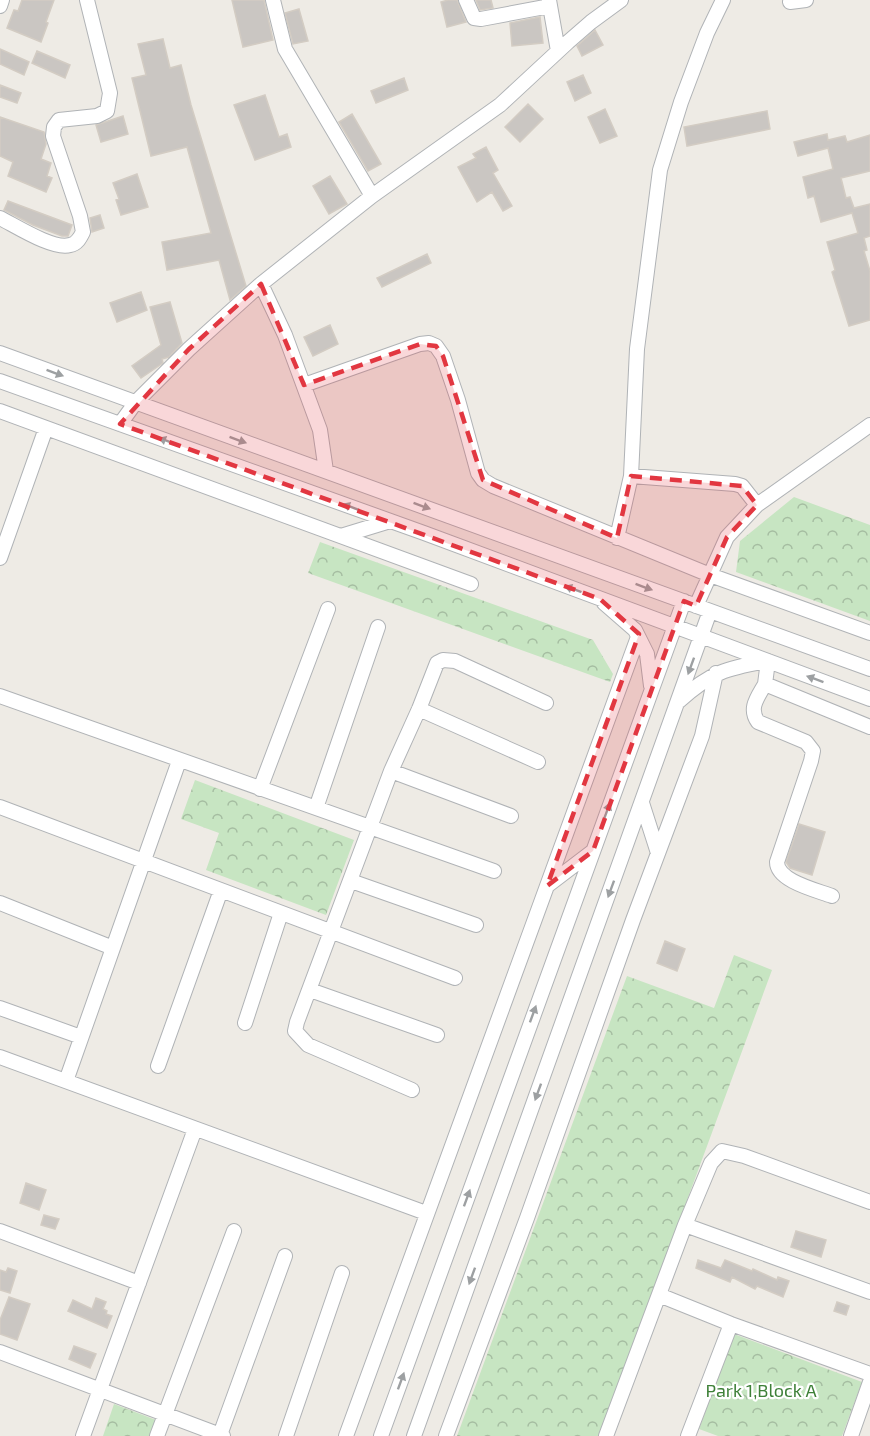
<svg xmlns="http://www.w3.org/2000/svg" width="870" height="1436" viewBox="0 0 870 1436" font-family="'Exo 2',sans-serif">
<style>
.park{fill:url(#park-crowns)}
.building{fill:#cac6c2;stroke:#d3ccc3;stroke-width:1.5}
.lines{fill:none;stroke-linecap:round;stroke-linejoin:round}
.minor-casing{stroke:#b0b3b6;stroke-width:16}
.minor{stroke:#fff;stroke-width:14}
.oneway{fill:#9da0a2}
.marked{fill:#e23741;fill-opacity:0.2;stroke:#e23741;stroke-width:4.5;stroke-dasharray:12 8;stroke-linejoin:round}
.labels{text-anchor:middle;stroke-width:4.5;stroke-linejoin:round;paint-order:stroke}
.park-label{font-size:18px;fill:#3e8038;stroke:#fff}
</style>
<defs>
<pattern id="park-crowns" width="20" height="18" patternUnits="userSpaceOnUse" patternTransform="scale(1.5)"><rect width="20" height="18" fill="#c7e5c2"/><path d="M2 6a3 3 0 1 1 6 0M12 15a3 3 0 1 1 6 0" fill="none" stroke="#a5bda1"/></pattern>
</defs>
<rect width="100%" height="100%" fill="#eeebe5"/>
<path class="park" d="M794,497L870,525V621L736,572L740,541Z
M320,542L593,640L613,674L610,682L308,573Z
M195,780L354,840L326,915L206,870L219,833L181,819Z
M734,955L772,970L600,1436H457L627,976L714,1008Z
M734,1334L862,1382L842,1436H718L699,1429Z
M114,1404L156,1420L150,1436H103Z"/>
<path class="building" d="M22,0H54L46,22L48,23L41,42L7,28L14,10L18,11Z
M232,0H264L273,40L243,47Z
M448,0H457L466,22L447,27L441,2Z
M476,0H491L493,8L480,10Z
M299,9L308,41L293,44L285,13Z
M540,17L543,43L512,46L510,23Z
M595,30L603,45L582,56L577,46Z
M163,39L170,68L181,65L191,105L246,286L230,300L219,260L167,270L162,242L211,233L187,147L151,156L132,78L146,75L138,44Z
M0,49L29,62L24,75L0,64Z
M37,51L70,65L65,78L32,63Z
M583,75L591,93L575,101L567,82Z
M404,78L408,90L376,103L371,91Z
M0,85L21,93L17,103L0,97Z
M265,95L279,137L287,134L291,147L255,160L234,105Z
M528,104L543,119L520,142L505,127Z
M605,109L617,136L600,143L588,117Z
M767,111L770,129L687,146L684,127Z
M352,114L381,164L368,171L339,122Z
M123,116L128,134L101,142L96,125Z
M0,117L44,132L46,144L41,159L51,163L47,176L52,178L46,192L8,176L13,162L0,156Z
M827,134L828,140L845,136L847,142L870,135V171L841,178L846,198L850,197L854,208L870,204V236L864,238L867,250L864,251L870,271V320L849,326L832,272L835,270L827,242L858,233L852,213L821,222L814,196L808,198L803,177L833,169L828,148L798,156L794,142Z
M486,147L498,170L493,173L512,206L503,211L492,192L477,202L458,167L476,158L473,154Z
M137,174L148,207L121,215L116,200L119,199L113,183Z
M330,176L347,204L329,214L313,186Z
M8,201L72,225L68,236H62L33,225L4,210Z
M100,215L104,228L92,232L90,218Z
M427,254L431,263L382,287L377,278Z
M141,292L147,310L117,322L110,303Z
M170,302L182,343L169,357L162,359L163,363L141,378L132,366L161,345L150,307Z
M330,325L338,344L313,356L304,337Z
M799,824L825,832L812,875L790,868L786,862Z
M665,941L685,949L677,971L657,963Z
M26,1183L46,1190L39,1210L20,1203Z
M44,1215L59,1219L55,1229L41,1225Z
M796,1231L826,1240L821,1257L791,1247Z
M698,1260L721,1268L725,1260L752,1271L753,1269L777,1280L778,1277L789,1281L783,1297L757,1286L755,1289L732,1277L730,1282L696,1268Z
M8,1268L17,1271L10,1293L0,1290V1270L6,1272Z
M9,1297L30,1304L17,1340L0,1334V1320Z
M96,1298L106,1302L103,1309L107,1311L106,1314L112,1316L107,1328L68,1311L73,1300L92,1309Z
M837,1302L849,1306L846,1315L834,1311Z
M74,1346L96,1354L90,1368L69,1359Z"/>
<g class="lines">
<g class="minor-casing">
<path id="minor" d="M273,0L285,49L372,196
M466,0L474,18L481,19L550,6
M549,0L558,51
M790,2L806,0
M0,6L2,0
M0,218C16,226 53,250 70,245C77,244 80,238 83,232L80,216L53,136L54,127L59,120L97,116L107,111L110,93L87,0
M261,284L285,335L320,430L326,471
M0,353L870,669
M0,381L424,533L870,699
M304,385L420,344L429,343L436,346L443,356L458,400L478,473L483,480L493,486L710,575L870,633
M0,411L471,584
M120,424L136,402L189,349L261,284L372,196L500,105L568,42L591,22L621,0
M631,476L735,484L742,486L757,505
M341,536L390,521
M617,538L631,476L637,349L660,170L681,102L707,33L723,0
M0,558L46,428
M604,603L635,630L647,654L651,686
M696,606L727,537L757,505L870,425
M765,684C758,697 748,708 758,722L806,742L813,751L811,761L777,862C777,881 816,890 832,896
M0,696L494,871
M679,701C711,672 727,668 768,661L765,684L870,727
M419,709L538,762
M391,771L511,816
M260,789L328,609
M642,803L658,853
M0,807L455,978
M316,808L378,627
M351,881L476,925
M547,886L593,851
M0,903L113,948
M310,990L437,1035
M0,1008L81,1037
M245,1023L281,913
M0,1057L426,1213
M158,1066L221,890
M66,1081L179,761
M412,1090L308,1045L295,1031L297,1022L391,771L419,709L437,663L443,660L455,661L546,703
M685,1225L870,1292
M0,1231L139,1283
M659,1295L731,1324L870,1374
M0,1352L223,1436
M220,1435L285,1256
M83,1436L195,1129
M157,1436L234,1231
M286,1436L342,1273
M346,1436L638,637
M381,1436L684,601
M414,1436L710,611
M446,1436L527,1218L633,920L702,736L716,673
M606,1436L685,1225L711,1163L722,1151L744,1156L870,1202
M688,1436L731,1324
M851,1436L870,1382"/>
</g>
<use href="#minor" class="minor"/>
</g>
<defs><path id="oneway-solid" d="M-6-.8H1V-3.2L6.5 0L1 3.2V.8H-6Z" transform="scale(1.5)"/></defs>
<g class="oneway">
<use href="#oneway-solid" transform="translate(55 373) rotate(20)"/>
<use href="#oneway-solid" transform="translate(238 440) rotate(20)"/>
<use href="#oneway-solid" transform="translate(167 441) rotate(-160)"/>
<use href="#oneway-solid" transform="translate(422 506) rotate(20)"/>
<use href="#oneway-solid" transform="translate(351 507) rotate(-160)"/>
<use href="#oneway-solid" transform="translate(644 587) rotate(20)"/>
<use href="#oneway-solid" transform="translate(573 589) rotate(-160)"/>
<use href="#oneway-solid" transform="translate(691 666) rotate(110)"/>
<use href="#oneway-solid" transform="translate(815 679) rotate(-160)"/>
<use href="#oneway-solid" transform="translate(607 811) rotate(-70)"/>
<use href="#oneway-solid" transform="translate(611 889) rotate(110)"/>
<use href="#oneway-solid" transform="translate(533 1014) rotate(-70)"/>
<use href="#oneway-solid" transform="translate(538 1092) rotate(110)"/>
<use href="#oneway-solid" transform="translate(467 1198) rotate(-70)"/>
<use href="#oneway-solid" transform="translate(472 1276) rotate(110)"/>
<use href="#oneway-solid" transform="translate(401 1381) rotate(-70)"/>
</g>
<path class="marked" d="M261,284L304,385L420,344L436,346L443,356L483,480L617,538L631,476L742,486L757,505L727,537L696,606L684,601L593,851L547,886L639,634L600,599L120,424L189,349Z"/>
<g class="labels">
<g class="park-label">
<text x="761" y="1397">Park 1,Block A</text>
</g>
</g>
</svg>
